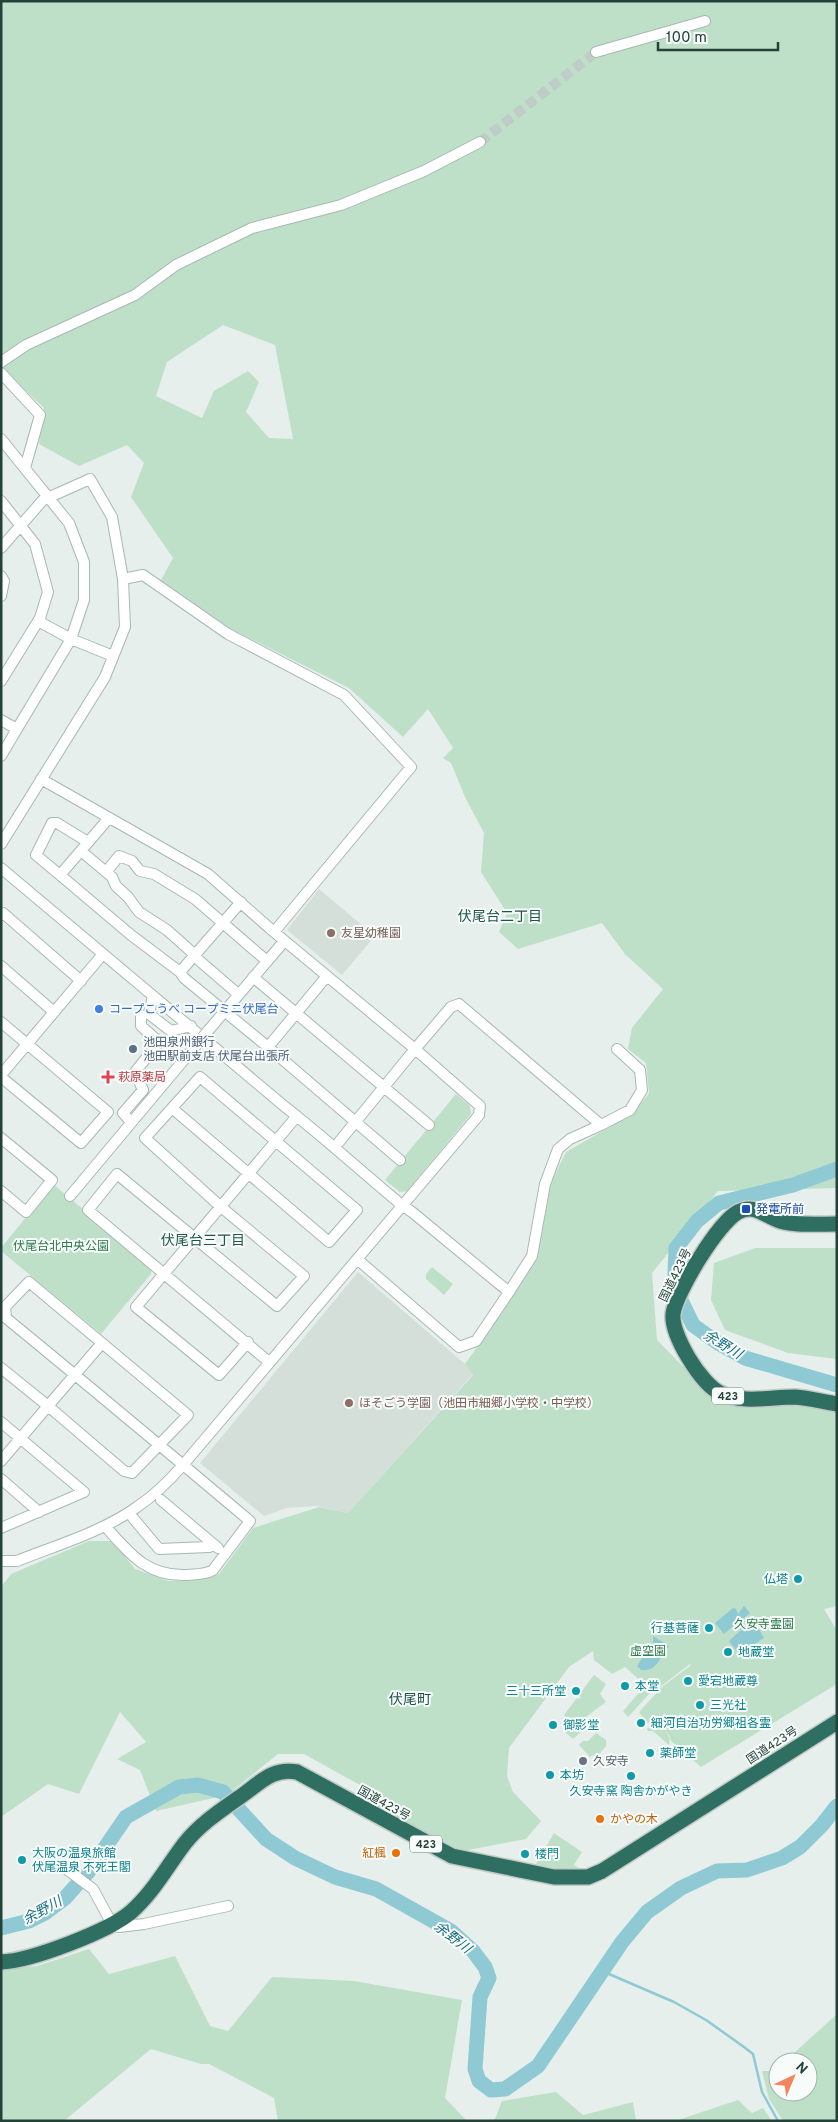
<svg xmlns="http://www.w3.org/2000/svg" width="838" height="2122" viewBox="0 0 838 2122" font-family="Overpass,'Noto Sans JP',sans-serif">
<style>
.built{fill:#d4dfda}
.green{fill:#bfe0c8;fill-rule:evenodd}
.water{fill:#8ec9d4}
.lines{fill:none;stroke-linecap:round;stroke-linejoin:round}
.stream{stroke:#8ec9d4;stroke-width:2.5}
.river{stroke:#8ec9d4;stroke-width:15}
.minor-tunnel{stroke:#bfccc8;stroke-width:10;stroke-dasharray:10 5;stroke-linecap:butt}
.minor-casing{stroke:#a8b8b2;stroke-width:12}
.highway-casing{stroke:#c2cac8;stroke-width:18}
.minor{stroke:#fff;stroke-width:10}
.highway{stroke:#2f6f62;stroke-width:15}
.minor-bridge-casing{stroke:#a8b8b2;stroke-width:12;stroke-linecap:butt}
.minor-bridge{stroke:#fff;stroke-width:10}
.education-dot{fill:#8d6e63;stroke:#f7fbf9;stroke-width:2}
.shop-dot{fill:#3f7fe0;stroke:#f7fbf9;stroke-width:2}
.service-dot{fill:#5c6f8a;stroke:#f7fbf9;stroke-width:2}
.health-dot{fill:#e0444e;stroke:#f7fbf9;stroke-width:2}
.transit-dot{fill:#1a4fb4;stroke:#f7fbf9;stroke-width:2}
.culture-dot{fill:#0f9aa8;stroke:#f7fbf9;stroke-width:2}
.worship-dot{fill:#6b7280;stroke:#f7fbf9;stroke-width:2}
.food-dot{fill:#e8710a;stroke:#f7fbf9;stroke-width:2}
.labels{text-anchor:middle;stroke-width:4;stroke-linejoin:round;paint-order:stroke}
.shield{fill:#f7fbf9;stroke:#637a73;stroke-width:1}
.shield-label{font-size:11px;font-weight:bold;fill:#24423a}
.education-label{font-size:12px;fill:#785e54;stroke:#f7fbf9;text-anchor:start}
.shop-label{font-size:12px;fill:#366cbe;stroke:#f7fbf9;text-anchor:start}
.service-label{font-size:12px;fill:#4e5e75;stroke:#f7fbf9;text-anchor:start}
.health-label{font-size:12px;fill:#be3a42;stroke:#f7fbf9;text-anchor:start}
.transit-label{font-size:12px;fill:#164399;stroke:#f7fbf9;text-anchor:start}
.park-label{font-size:12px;fill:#2d7a4b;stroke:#f7fbf9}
.street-label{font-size:12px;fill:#24423a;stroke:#f7fbf9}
.culture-label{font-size:12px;fill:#0d838f;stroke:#f7fbf9;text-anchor:start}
.worship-label{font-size:12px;fill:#5b616d;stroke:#f7fbf9;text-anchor:start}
.food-label{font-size:12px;fill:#c56008;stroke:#f7fbf9;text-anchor:start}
.neighbourhood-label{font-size:14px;fill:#1f5548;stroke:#f7fbf9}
.water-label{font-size:14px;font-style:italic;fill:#1c6f80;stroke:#f7fbf9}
</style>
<rect width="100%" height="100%" fill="#e6efeb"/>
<path class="built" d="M319,889L375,936L342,975L287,930Z
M358,1272L465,1364L473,1374L348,1513L316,1506L287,1508L264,1516L200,1463Z"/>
<path class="green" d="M1,1H837V1188L718,1191L652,1273L657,1340L709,1393L808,1405L837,1411V1606L824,1609L837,1631V1684L701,1767L672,1742L665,1730L670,1737L669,1745L653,1731H648L647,1729L655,1723H647L639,1712L662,1687L690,1666L691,1663L655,1691H652L625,1667L612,1674L594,1660L593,1651L569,1667L509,1748L507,1776L513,1792L541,1821L526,1839L463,1851L365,1802L360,1785L304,1754H278L227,1795L156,1811L140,1770L117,1759L146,1742L120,1712L79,1794L48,1784L1,1817V1587L11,1574L89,1541H112L135,1569L168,1581H191L219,1574L253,1528L319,1507L348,1513L473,1375L465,1364L504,1310L538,1254L551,1182L566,1152L634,1113L649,1093L646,1063L628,1049L632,1028L663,989L625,954L602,923L518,949L499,932L507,913L481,872L484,833L465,797L451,763L443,758L453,748L428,709L403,737L349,688L231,629L161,580L173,558L131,497L144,463L127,445L79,466L39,444L44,408L1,367ZM223,325L275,345L293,439L269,438L246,412L259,382L248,371L214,391L202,418L156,396L167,362Z
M456,1094L470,1106L471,1114L407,1191L400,1192L385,1180Z
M53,1184L152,1267L151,1274L101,1334L1,1251V1248Z
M755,1248H837V1359L788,1353L725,1330L711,1300L714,1263Z
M432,1267L453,1284L444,1295L426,1279V1274Z
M594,1675L606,1684L600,1694L606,1702L587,1716L583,1730L573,1739L566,1733L569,1723L564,1715L576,1699L581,1698L579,1695Z
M644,1687L650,1693L628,1717L623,1711Z
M596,1733L606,1740V1746L598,1756L595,1754L590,1757L579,1745L583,1741H588Z
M554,1833L582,1852L574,1865L582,1870H562L536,1864Z
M89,1949L109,1974L175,1956L210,2026L228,2031L272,1977L354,1981L462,2000L445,2098L467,2121H278L274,2098L209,2064H201L151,2049L64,2121H1V1970L37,1966Z
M837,2014V2121H783L769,2099L762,2071H773L778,2067V2092H808V2062H784Z
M556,2092L583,2115L633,2102L636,2121H489L495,2119L502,2101Z
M738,2100L752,2113L763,2108L772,2121H675Z"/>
<path class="water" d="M744,1606L750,1613L738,1623L745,1629L754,1621L764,1638L739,1654L729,1641L741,1630L735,1624L724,1634L715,1623L733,1608L736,1609L738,1614Z
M653,1636L669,1646C659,1656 659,1672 641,1670L637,1666L642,1658L636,1652L649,1650L653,1645Z"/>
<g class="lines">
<path class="stream" d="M602,1971L674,2002L706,2020L744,2047L753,2054L762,2092L778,2121"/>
<path class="river" d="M837,1169L793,1185L719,1203L697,1221L676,1248L675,1274L676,1290L693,1325L718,1343L745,1358L837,1385
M1,1928L29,1921L45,1913L65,1898L89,1871L126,1817L179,1787L198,1785L223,1792L266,1839L295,1858L335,1877L376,1889L451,1931L473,1951L485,1967L489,1978L480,1997L475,2069L479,2081L491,2090L505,2089L538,2066L622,1942L647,1912L681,1888L717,1871L747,1870L782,1858L800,1847L822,1825L837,1806"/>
<path class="minor-tunnel" d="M480,142L596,52"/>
<g class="minor-casing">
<path id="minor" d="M596,52L705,21
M1,362L26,345L135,295L176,265L252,228L341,205L424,171L480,142
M1,373L40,415L25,468
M1,439L69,523L84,562V600L71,639L17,729
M1,501L35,544L48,592L40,618L1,681
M1,548L43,500L90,479L112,517L123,579L125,627L105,677L1,844
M1,576L4,581L1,596
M123,579L143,575L228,634L344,695L411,767L274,932
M38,621L71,639L113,656
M1,720L17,729L1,756
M41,779L208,874L274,932L415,1049L339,1142
M109,818L60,875L131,935L180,972L241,902
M81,851L112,877L116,886L128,897L139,912L167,930L195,955
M1,868L284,1106C325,1138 363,1173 403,1206L412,1212L509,1292L532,1256L545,1184L558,1149L570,1139L601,1125L459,1004L451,1007L415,1049L480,1106L479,1115L183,1465C169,1481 155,1495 137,1507C102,1532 57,1545 17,1561H1
M106,872L119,856L132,861L140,871L154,874L195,899L267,961
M60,875L36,855L52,823H57L88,842
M1,915L3,913L81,981
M194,956L238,994
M1,966L54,1012
M180,972L184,978L268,1047
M327,976L268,1047L400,1160
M253,977L429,1125
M153,996L149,1014L171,1031L191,1026
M141,1015V1026L159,1042
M1,1022L108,1112L81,1143L1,1077
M207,1032L281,945
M1,1075L103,954
M173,1109L329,1242L357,1210L200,1077L145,1138L221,1207L304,1276L277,1306L117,1174L88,1210L269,1362
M131,1122L123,1113L143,1090L135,1072L159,1042L194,1039
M601,1125L630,1110L642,1090L640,1070L617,1049
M1,1138L52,1180L26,1212L1,1191
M70,1196L198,1043
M357,1259L459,1347L476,1341L509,1292
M248,1342L219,1375L136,1307L297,1116
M102,1343L48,1406L124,1471L132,1473L188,1415L29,1282L5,1307L6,1318C88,1385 169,1453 250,1521L213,1570C205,1575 196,1574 187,1575C147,1577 129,1553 105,1526
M1,1368L48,1406L1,1461
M1,1422L84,1492L1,1528
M1,1479L39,1512
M161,1500L218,1548
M133,1518L159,1549L209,1547L215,1545
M65,1868L93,1889L112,1924L119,1927L144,1924L228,1906"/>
</g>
<g class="highway-casing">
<path id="highway" d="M837,1224C819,1224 797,1226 780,1221C764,1216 755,1203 738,1212C718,1223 676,1292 673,1314C671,1335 701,1384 720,1393C742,1404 771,1397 795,1397C809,1398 823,1402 837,1404
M1,1962C31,1961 109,1931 131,1912C153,1893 168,1865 185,1843C201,1823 223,1809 244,1794C262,1781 273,1768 297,1772L452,1856L554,1877H588L602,1871L837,1722"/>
</g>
<use href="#minor" class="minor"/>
<use href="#highway" class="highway"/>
<g class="minor-bridge-casing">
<path id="minor-bridge" d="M198,1043L207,1032"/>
</g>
<use href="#minor-bridge" class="minor-bridge"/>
</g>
<g class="education-dot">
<circle cx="331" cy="933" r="5"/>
<circle cx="349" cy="1403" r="5"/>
</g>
<circle class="shop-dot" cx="99" cy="1009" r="5"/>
<circle class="service-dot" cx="133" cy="1049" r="5"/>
<path class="health-dot" d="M105.5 1069.5h5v5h5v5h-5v5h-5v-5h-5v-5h5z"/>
<rect class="transit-dot" x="741" y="1204" width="10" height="10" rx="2.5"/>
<g class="culture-dot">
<circle cx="798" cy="1579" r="5"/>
<circle cx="709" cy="1628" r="5"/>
<circle cx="728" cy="1652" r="5"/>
<circle cx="688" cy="1681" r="5"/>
<circle cx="625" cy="1686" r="5"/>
<circle cx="576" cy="1691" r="5"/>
<circle cx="700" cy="1705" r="5"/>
<circle cx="641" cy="1723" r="5"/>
<circle cx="553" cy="1725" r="5"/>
<circle cx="650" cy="1753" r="5"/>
<circle cx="550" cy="1775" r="5"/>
<circle cx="631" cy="1776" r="5"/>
<circle cx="525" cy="1854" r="5"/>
<circle cx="22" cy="1860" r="5"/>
</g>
<circle class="worship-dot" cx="583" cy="1761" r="5"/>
<g class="food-dot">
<circle cx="600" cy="1819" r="5"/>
<circle cx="396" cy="1853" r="5"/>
</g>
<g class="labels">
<g class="shield">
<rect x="712" y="1387.5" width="32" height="17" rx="4"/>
<rect x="410" y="1835.5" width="32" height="17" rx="4"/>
</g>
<g class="shield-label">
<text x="728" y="1400">423</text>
<text x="426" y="1848">423</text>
</g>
<g class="education-label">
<text x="341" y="937">友星幼稚園</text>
<text x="359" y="1407">ほそごう学園（池田市細郷小学校・中学校）</text>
</g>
<g class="shop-label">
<text x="109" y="1013">コープこうべ コープミニ伏尾台</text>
</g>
<g class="service-label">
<text x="143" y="1046">池田泉州銀行<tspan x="143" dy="14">池田駅前支店 伏尾台出張所</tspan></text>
</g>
<g class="health-label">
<text x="118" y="1081">萩原薬局</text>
</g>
<g class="transit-label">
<text x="756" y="1213">発電所前</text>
</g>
<g class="park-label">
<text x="61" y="1250">伏尾台北中央公園</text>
<text x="764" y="1628">久安寺霊園</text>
<text x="648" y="1655">虚空園</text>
</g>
<g class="street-label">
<text transform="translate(675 1275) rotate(-64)" y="4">国道423号</text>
<text transform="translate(772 1745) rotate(-33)" y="4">国道423号</text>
<text transform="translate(384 1803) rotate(29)" y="4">国道423号</text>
</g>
<g class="culture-label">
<text x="788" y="1583" text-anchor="end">仏塔</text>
<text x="699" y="1632" text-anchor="end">行基菩薩</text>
<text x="738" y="1656">地蔵堂</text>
<text x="698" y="1685">愛宕地蔵尊</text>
<text x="635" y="1690">本堂</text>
<text x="566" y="1695" text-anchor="end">三十三所堂</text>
<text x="710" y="1709">三光社</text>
<text x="651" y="1727">細河自治功労郷祖各霊</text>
<text x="563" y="1729">御影堂</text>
<text x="660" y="1757">薬師堂</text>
<text x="560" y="1779">本坊</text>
<text x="631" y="1795" text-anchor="middle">久安寺窯 陶舎かがやき</text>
<text x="32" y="1857">大阪の温泉旅館<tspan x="32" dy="14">伏尾温泉 不死王閣</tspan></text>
<text x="535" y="1858">楼門</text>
</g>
<g class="worship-label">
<text x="593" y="1765">久安寺</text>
</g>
<g class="food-label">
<text x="610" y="1823">かやの木</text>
<text x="386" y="1857" text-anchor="end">紅楓</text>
</g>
<g class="neighbourhood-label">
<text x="500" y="921">伏尾台二丁目</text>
<text x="203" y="1245">伏尾台三丁目</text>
<text x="410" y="1704">伏尾町</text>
</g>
<g class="water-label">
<text transform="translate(723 1344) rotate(31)" y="5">余野川</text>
<text transform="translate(42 1910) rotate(-29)" y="5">余野川</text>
<text transform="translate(453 1937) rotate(38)" y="5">余野川</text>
</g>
</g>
<rect width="838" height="2122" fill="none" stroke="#24423a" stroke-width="5"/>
<g transform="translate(793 2077) rotate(44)"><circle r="24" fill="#f7fbf9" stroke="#a3b1ad"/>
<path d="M0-4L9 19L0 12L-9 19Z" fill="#f4845f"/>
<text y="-8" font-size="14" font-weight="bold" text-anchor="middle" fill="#24423a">N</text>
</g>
<path d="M658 42v8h120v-8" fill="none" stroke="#24423a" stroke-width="2.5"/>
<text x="666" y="42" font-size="15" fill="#24423a" stroke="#f7fbf9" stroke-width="4" paint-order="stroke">100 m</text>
</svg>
